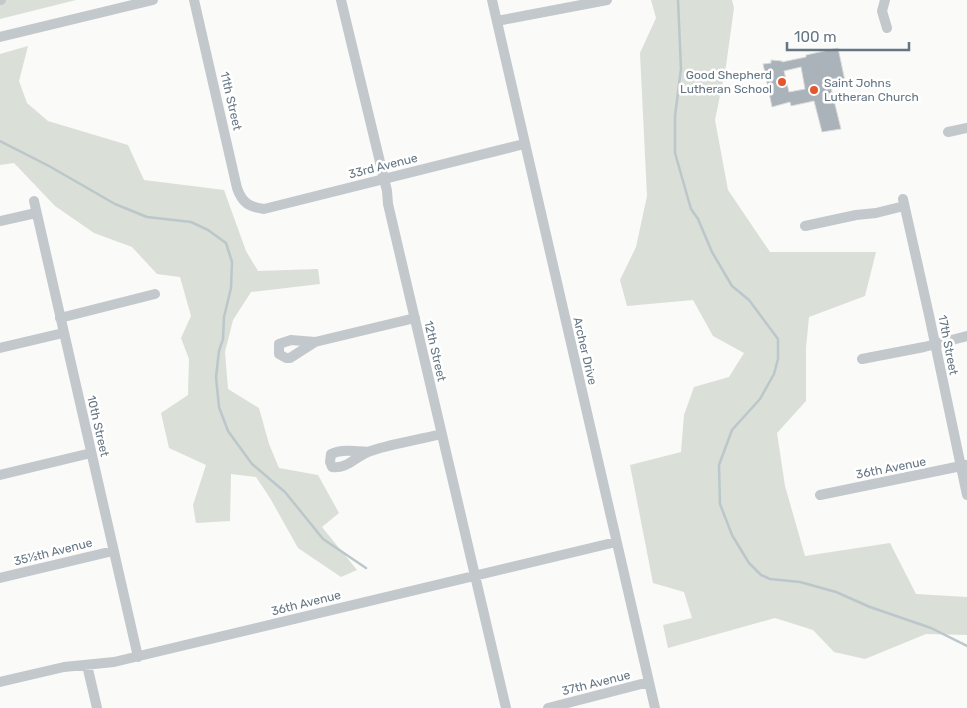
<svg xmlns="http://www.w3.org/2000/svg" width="967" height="708" viewBox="0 0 967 708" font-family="Rubik,sans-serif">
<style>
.green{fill:#dadfd7}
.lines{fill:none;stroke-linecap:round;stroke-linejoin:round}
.stream{stroke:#bbc7cb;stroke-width:2.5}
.building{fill:#aab3b9;stroke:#dcdcda;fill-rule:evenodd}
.minor{stroke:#c3c8cc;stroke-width:10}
.poi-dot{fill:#e4572e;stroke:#fff;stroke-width:2}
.labels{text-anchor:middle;stroke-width:5;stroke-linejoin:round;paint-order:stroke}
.poi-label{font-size:12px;fill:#657683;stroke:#fff;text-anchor:end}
.street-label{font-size:12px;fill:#657683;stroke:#fff}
</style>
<rect width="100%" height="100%" fill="#fafaf8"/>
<path class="green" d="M0,0H76L0,19Z
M651,0H732L734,8L726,66L715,120L728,190L770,252H876L865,296L809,317L806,348V401L777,433L785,486L805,556L890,543L916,594L967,597V635L926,634L865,659L834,652L813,630L775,618L668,648L663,625L692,618L684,592L653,583L630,465L681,452L684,415L694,387L729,377L744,353L713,336L693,300L627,306L620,280L636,247L647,196L640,53L656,18Z
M28,46L19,81L27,103L48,121L128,145L144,180L224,190L246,251L258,271L318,269L320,284L251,292L233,320L225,352L228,389L259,408L269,444L279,468L318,475L339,513L322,527L357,570L341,577L298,548L270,498L256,477L231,474L230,521L196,523L193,505L206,465L169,448L161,413L188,395L189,359L181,338L191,316L180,277L157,274L132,247L94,233L55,206L14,163L0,165V54Z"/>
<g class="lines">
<path class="stream" d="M678,0L681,69L675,116V153L691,209L698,219L712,252L732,286L749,300L778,339V359L774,374L760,399L732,430L719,465L720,504L732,535L749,563L761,575L770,579L800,582L836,592L870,607L931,628L967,646
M0,141L49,166L115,204L147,217L191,222L208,230L226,243L232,262L231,288L224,317L223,339L219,351L216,377L219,407L228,431L252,464L285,492L323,539L366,568"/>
</g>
<path class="building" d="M838,48L845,81L830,84L841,129L822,132L814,101L791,106L790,102L772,107L763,64L771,63V60L782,61V62L806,57V55ZM801,67L805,89L789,92L784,71Z"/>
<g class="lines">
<path class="minor" d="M0,0H1
M194,0L237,188C242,202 248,207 264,209L524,144
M341,0L387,191L388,204L506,708
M492,0L655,708
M885,0L882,11L887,28
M497,21L607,0
M0,37L153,0
M948,132L967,128
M903,199L929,315L967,495
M34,201L138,657
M0,221L36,213
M805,226L856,215L876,213L904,206
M60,318L155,294
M315,342L291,340L279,344V354L286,358H290L315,342L415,318
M0,348L63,333
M862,359L924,347L967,336
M368,452C355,451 342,449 331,454L330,462L332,467C347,469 355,457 368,452C388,444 419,440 441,434
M0,475L91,453
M820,495L966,465
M0,578L113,551
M87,665L97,708
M0,682L64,667L114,662L616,542
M548,708L649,682"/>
</g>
<g class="poi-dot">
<circle cx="782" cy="82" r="5"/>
<circle cx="814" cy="90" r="5"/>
</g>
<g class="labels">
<g class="poi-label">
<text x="772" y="79">Good Shepherd<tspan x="772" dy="14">Lutheran School</tspan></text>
<text x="824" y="87" text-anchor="start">Saint Johns<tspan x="824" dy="14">Lutheran Church</tspan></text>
</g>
<g class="street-label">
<text transform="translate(231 101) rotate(77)" y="4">11th Street</text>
<text transform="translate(383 166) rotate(-14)" y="4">33rd Avenue</text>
<text transform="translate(948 345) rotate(79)" y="4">17th Street</text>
<text transform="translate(435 351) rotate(77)" y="4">12th Street</text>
<text transform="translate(585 351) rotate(77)" y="4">Archer Drive</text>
<text transform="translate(98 426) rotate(77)" y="4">10th Street</text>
<text transform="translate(891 468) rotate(-11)" y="4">36th Avenue</text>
<text transform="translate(53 552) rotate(-14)" y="4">35½th Avenue</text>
<text transform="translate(306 603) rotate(-14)" y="4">36th Avenue</text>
<text transform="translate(596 683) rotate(-14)" y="4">37th Avenue</text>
</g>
</g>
<path d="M787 42v8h122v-8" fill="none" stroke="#657683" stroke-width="2.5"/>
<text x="794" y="42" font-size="15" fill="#657683" stroke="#ffffff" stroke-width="4" paint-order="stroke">100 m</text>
</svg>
